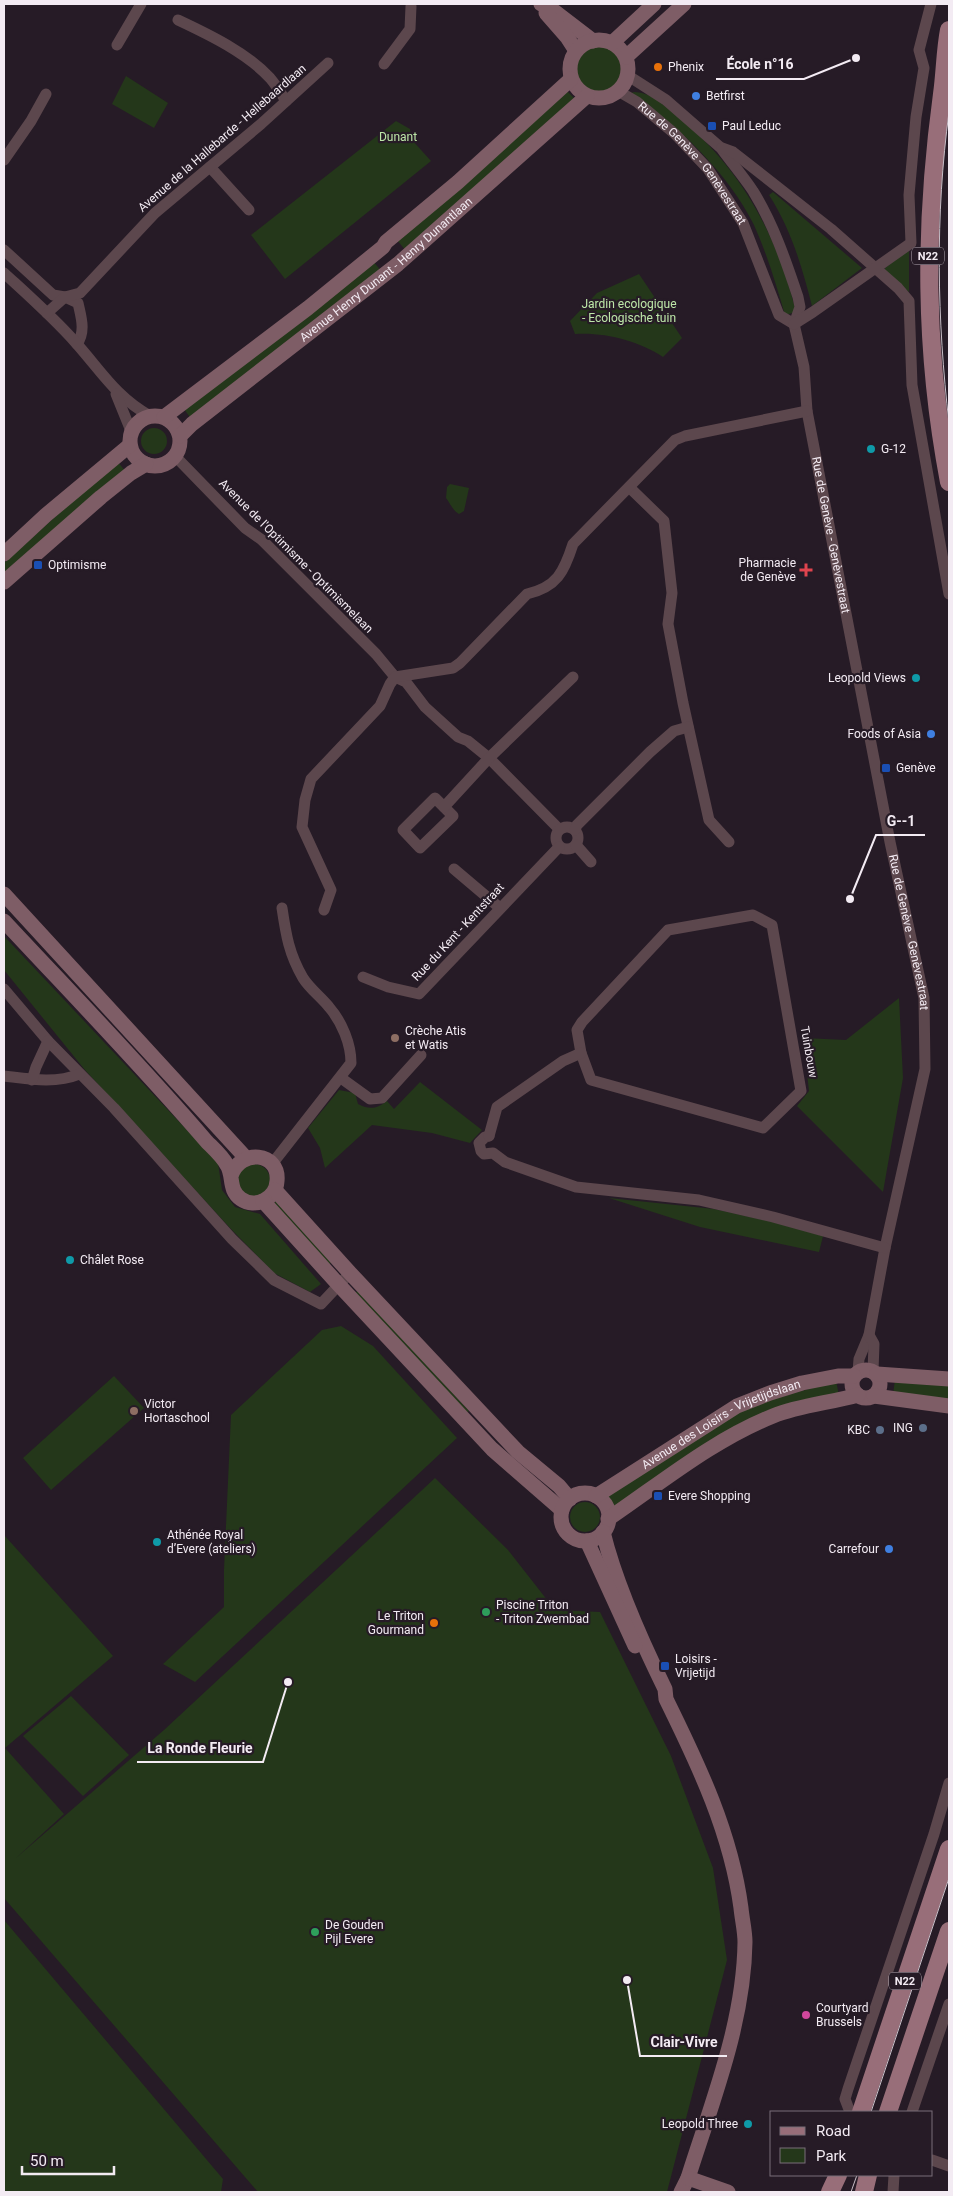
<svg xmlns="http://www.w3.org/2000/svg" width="953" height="2196" viewBox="0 0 953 2196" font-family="Roboto,sans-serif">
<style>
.green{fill:#24371a}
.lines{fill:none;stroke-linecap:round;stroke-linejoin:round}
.street{stroke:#5c474d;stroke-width:11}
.secondary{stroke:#7e5d66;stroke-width:15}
.primary{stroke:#986e79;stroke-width:18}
.tram{stroke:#c7bec7;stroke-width:1}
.food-dot{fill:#e8710a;stroke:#261b26;stroke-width:2}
.shop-dot{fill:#3f7fe0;stroke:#261b26;stroke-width:2}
.transit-dot{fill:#1a4fb4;stroke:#261b26;stroke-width:2}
.culture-dot{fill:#0f9aa8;stroke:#261b26;stroke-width:2}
.health-dot{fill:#e0444e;stroke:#261b26;stroke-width:2}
.education-dot{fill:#8d6e63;stroke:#261b26;stroke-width:2}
.service-dot{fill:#5c6f8a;stroke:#261b26;stroke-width:2}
.leisure-dot{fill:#2e9e5b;stroke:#261b26;stroke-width:2}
.hotel-dot{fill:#d1479c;stroke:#261b26;stroke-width:2}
.labels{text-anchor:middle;stroke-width:4.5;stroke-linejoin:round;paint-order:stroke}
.shield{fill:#261b26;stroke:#b6adb6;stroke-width:1}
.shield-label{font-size:11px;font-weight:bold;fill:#f3ebf3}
.poi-label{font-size:12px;fill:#f3ebf3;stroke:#261b26;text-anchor:start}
.park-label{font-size:12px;fill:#bde7a8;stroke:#261b26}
.street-label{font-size:12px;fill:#f3ebf3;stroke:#261b26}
.leader{fill:none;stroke:#f3ebf3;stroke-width:2}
.callout-dot{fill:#f3ebf3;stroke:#261b26;stroke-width:2}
.callout-label{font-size:14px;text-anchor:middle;font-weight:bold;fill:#f3ebf3;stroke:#261b26;stroke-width:4.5;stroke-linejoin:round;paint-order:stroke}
</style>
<rect width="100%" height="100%" fill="#261b26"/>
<path class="green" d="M575 69a23 23 0 1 1 46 0a23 23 0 1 1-46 0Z
M126,76L168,103L154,128L112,104Z
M567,91L577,101L406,251L397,240Z
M635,92C655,94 662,104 677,116C740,167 777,234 796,312L785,315C776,284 767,254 754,225C729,174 677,124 630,93Z
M396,121L410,129L412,140L431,161L285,279L251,235Z
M773,192L862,268L812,306C802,267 791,229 769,195Z
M909,249V292L885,270V268Z
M373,261L382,272L192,420L184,409Z
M639,274L682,338L663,357C639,341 605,332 575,334L570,321L597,293Z
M141 441a13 13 0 1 1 26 0a13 13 0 1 1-26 0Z
M117,461L126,472L4,580V563Z
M450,484L469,488L464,511L459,514C453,511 450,503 446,498L447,487Z
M4,936L218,1163L222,1190L235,1207L260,1214L321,1284L310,1292L274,1273L230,1228L85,1070L4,970Z
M899,998L903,1078L883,1192L797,1106L809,1091L803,1038L846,1040Z
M420,1082L482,1130L470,1143L432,1133L372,1125L325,1168L320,1148L308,1128L339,1090L355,1093L358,1104C370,1110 376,1109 387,1101L394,1109Z
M238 1180a16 16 0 1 1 32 0a16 16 0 1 1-32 0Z
M609,1198L714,1209L769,1221L823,1236L819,1252L700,1227Z
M278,1199L333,1261L327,1266L272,1205Z
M359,1290L469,1411L466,1413L352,1295Z
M341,1326L373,1346L457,1438L195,1682L163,1664L224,1607V1570L231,1415L322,1330Z
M114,1376L144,1408L51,1490L23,1458Z
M895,1380L949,1385V1400L893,1394Z
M836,1381L839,1395L800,1402L613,1509L604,1495L740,1409Z
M435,1478L508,1550L555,1610L600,1612L671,1756L713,1868L727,1960L667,2192H258L4,1898V1535L113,1656L5,1748L64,1814L16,1858L164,1730Z
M570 1517a15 15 0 1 1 30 0a15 15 0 1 1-30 0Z
M71,1696L129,1755L83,1796L23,1736Z
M4,1920L223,2179L221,2192H4Z"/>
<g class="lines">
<g class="street">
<path d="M178,20C210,35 247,53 270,78C276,85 281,93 286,101"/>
<path d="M117,45L141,4"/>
<path d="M384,64L410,29L411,6"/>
<path id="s1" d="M627,75L666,100L721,148C731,162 743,176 753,191C773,223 786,261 798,297L800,307L794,324L804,367L807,411L890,842L924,998L925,1069L885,1248L869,1335L859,1359L858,1372"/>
<path id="s2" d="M618,91L637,102L675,134L708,169L743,223L779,315L794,324"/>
<path d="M722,148L733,152L831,229L898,288L909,301L912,385L949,594"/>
<path d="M4,160L31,121L46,94"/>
<path d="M210,167L249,210"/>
<path d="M4,250L53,295L65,297L78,303C81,317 86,331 77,344"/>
<path d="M4,273C29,296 54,318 76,343C101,371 116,397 150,416"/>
<path d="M47,313L65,297L80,293L155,213L261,124L328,63"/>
<path d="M794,324L813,312L911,243L909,195L916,117L924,68L919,50L931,4"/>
<path d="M116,394L131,431"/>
<path d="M175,456L245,528L262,540L376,654L395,677L406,682L425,707L458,737L468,741L489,758L559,829"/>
<path d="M630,488L664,521L672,593L668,624L683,703L709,820L729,842"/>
<path d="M435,798L453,816L420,848L403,830Z"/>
<path d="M444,807L489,758L573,677"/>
<circle cx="567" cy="838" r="11"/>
<path d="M575,830L577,825L650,752L674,731L688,727"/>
<path d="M576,845L591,862"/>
<path d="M454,869L500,908"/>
<path d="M324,910L331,890L302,827L305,800L311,779L380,706L390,684L395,677L453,668L460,663L527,594C557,587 564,572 573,544L675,440L685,436L807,411"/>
<path d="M753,915L772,925L801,1091L763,1128L591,1080L581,1053L577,1030L582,1022L668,930Z"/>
<path d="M363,977L388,987L419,994L559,847"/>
<path d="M4,989L48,1041L114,1108L232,1239L274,1280L321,1304L350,1273"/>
<path d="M4,1076C29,1079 55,1084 80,1074"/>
<path d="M341,1078L370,1099L382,1098L421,1055"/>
<path d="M32,1080L36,1067L48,1041"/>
<path d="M489,1136L485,1137L479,1143L481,1151L484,1154L493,1153L505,1162L576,1187L699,1200L773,1217L885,1248"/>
<path d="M489,1136L497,1107L563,1061L581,1053"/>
<path d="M272,1164L351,1063C351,1044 342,1022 329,1007C321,997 310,989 303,978C289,954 286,935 282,908"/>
<path d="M869,1335L874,1344L873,1371"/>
<path d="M850,2112L845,2099L848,2089L934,1834L949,1783"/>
<path d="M912,2112L949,2004"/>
<path d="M932,2160L949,2166"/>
<path d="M893,2192L894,2175"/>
</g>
<g class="secondary">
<path d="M541,4L550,8L593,41"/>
<path d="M546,13L567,37L576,51"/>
<circle cx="599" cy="69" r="29"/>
<path d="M612,43L654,4"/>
<path d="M626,57L684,4"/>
<circle cx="155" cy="441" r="25"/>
<path d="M164,417L308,308L383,247L386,242L458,182L571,79"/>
<path id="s3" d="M180,436L192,424L398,264L587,96"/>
<path d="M4,554L46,515L130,445"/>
<path d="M4,582L101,497L131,473L146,464"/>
<path d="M4,894L246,1158"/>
<path d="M4,921C72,994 142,1066 207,1142C214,1149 222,1156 227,1165C234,1176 228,1190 241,1199C255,1209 276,1199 277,1181C280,1152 240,1148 231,1176"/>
<path d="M275,1190L350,1273L518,1452L559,1486L570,1499"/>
<path d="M263,1201L338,1284L492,1449L562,1510"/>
<circle cx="866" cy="1384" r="14"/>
<path d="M877,1374L949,1379"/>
<path d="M874,1396L949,1406"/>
<circle cx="585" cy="1517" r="24"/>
<path id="s4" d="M596,1496L737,1406L770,1393L802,1383L838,1376H854"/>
<path d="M608,1519C661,1483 713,1440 773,1416C800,1405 830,1403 858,1395"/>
<path d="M603,1532C616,1585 641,1640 665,1689L666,1699C699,1766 731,1833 741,1908C742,1919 745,1931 745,1942C744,2023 712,2102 688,2178L681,2192"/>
<path d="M587,1541L635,1646"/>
<path d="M688,2178L728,2192"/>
</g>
<path class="primary" d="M949,30C945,51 945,73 942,94C924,227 924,350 949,482
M861,2112L949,1849
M888,2112L949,1931
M830,2192L838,2175
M864,2192L868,2175"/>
<path class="tram" d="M949,112C935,216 937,319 949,423
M871,2112L949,1878
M851,2192L857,2175"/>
</g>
<g class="food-dot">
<circle cx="658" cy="67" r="5"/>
<circle cx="434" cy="1623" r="5"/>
</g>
<g class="shop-dot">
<circle cx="696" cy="96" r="5"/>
<circle cx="931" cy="734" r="5"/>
<circle cx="889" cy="1549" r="5"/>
</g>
<g class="transit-dot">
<rect x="707" y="121" width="10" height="10" rx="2.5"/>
<rect x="33" y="560" width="10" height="10" rx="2.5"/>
<rect x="881" y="763" width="10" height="10" rx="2.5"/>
<rect x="653" y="1491" width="10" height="10" rx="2.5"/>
<rect x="660" y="1661" width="10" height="10" rx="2.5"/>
</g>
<g class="culture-dot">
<circle cx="871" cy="449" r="5"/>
<circle cx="916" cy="678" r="5"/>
<circle cx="70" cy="1260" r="5"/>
<circle cx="157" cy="1542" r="5"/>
<circle cx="748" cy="2124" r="5"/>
</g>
<path class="health-dot" d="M803.5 562.5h5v5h5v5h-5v5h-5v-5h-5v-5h5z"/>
<g class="education-dot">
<circle cx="395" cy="1038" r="5"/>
<circle cx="134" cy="1411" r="5"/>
</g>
<g class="service-dot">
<circle cx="923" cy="1428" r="5"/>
<circle cx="880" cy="1430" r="5"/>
</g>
<g class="leisure-dot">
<circle cx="486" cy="1612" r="5"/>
<circle cx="315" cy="1932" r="5"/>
</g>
<circle class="hotel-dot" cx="806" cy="2015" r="5"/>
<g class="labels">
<g class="shield">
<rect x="912" y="247.5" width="32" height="17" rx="4"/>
<rect x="889" y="1972.5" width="32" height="17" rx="4"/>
</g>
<g class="shield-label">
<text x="928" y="260">N22</text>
<text x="905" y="1985">N22</text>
</g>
<g class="poi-label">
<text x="668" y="71">Phenix</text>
<text x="706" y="100">Betfirst</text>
<text x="722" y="130">Paul Leduc</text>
<text x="881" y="453">G-12</text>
<text x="796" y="567" text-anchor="end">Pharmacie<tspan x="796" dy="14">de Genève</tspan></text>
<text x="48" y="569">Optimisme</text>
<text x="906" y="682" text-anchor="end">Leopold Views</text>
<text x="921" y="738" text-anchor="end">Foods of Asia</text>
<text x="896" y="772">Genève</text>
<text x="405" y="1035">Crèche Atis<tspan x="405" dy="14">et Watis</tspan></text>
<text x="80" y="1264">Châlet Rose</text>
<text x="144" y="1408">Victor<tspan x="144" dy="14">Hortaschool</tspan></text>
<text x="913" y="1432" text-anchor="end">ING</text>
<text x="870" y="1434" text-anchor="end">KBC</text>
<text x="668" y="1500">Evere Shopping</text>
<text x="167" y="1539">Athénée Royal<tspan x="167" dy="14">d’Evere (ateliers)</tspan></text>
<text x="879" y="1553" text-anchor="end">Carrefour</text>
<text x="496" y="1609">Piscine Triton<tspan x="496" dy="14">- Triton Zwembad</tspan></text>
<text x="424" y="1620" text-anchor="end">Le Triton<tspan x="424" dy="14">Gourmand</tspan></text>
<text x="675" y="1663">Loisirs -<tspan x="675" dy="14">Vrijetijd</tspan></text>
<text x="325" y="1929">De Gouden<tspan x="325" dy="14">Pijl Evere</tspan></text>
<text x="816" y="2012">Courtyard<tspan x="816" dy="14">Brussels</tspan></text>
<text x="738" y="2128" text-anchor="end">Leopold Three</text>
</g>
<g class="park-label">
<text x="398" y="141">Dunant</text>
<text x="629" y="308">Jardin ecologique<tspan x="629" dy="14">- Ecologische tuin</tspan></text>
</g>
<g class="street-label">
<text transform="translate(222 138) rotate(-41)" y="4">Avenue de la Hallebarde - Hellebaardlaan</text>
<text dy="4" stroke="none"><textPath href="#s2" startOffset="105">Rue de Genève - Genèvestraat</textPath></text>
<text dy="4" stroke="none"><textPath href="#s3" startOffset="265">Avenue Henry Dunant - Henry Dunantlaan</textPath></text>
<text dy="4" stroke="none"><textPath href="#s1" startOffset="531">Rue de Genève - Genèvestraat</textPath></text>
<text transform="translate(296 556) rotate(45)" y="4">Avenue de l'Optimisme - Optimismelaan</text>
<text transform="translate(458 932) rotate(-47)" y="4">Rue du Kent - Kentstraat</text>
<text dy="4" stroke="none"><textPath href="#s1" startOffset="936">Rue de Genève - Genèvestraat</textPath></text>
<text transform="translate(809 1052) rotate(80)" y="4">Tuinbouw</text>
<text dy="4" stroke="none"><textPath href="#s4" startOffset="145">Avenue des Loisirs - Vrijetijdslaan</textPath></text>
</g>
</g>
<path class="leader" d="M856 58L804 79H716M850 899L876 835H925M288 1682L263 1762H137M627 1980L640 2056H727"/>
<g class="callout-dot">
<circle cx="856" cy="58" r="5"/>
<circle cx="850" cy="899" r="5"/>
<circle cx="288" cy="1682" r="5"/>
<circle cx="627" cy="1980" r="5"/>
</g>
<g class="callout-label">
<text x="760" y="69">École n°16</text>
<text x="901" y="826">G--1</text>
<text x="200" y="1753">La Ronde Fleurie</text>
<text x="684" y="2047">Clair-Vivre</text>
</g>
<rect width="953" height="2196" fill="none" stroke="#f3ebf3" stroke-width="10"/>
<rect x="770" y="2111" width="162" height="65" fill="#261b26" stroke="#786e78"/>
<rect x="780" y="2127" width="25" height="8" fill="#986e79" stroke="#786e78"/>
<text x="816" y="2136" font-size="15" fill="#f3ebf3">Road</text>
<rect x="780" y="2148" width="25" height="15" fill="#24371a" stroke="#786e78"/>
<text x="816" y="2161" font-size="15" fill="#f3ebf3">Park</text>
<path d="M22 2166v8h92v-8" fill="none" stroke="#f3ebf3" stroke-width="2.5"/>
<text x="30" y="2166" font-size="15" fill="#f3ebf3" stroke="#261b26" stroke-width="4" paint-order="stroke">50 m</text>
</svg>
